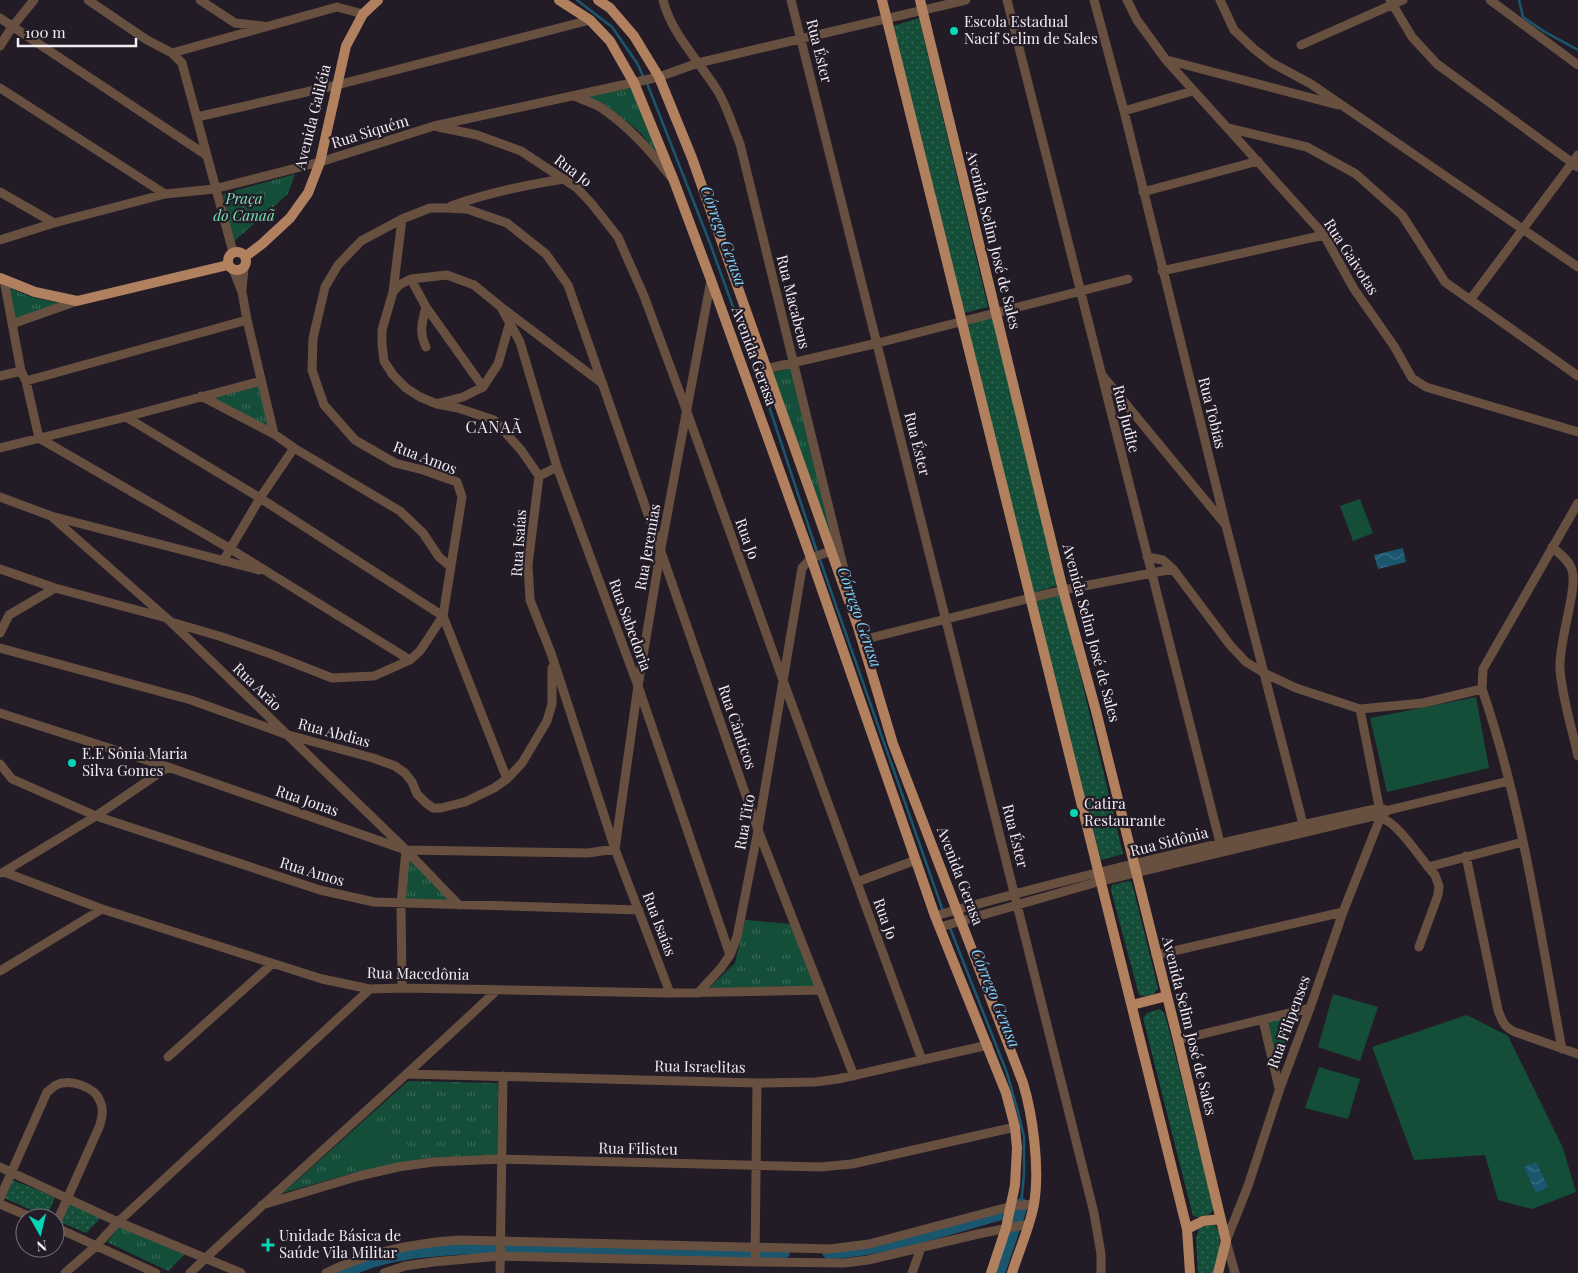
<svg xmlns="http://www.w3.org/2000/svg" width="1578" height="1273" viewBox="0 0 1578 1273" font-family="'Playfair Display',serif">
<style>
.grass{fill:url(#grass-dots)}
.park{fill:url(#park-tufts)}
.garden{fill:#144e38}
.water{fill:url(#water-waves)}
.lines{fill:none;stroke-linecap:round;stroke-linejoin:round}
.stream{stroke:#1a576f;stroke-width:2.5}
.river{stroke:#1a576f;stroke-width:14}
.minor{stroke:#685040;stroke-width:9}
.major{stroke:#b1805f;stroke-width:10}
.poi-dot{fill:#06d5b6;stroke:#231c26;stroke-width:2}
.labels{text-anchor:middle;stroke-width:4.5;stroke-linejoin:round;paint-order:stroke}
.poi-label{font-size:15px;fill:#f2edf4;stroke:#231c26;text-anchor:start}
.street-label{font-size:15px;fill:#f2edf4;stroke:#231c26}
.park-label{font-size:15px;font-style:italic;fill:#79e3b5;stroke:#231c26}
.water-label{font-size:16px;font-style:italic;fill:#7fd2f6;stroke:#231c26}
.neighbourhood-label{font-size:16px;letter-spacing:1px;fill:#f2edf4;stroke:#231c26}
</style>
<defs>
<pattern id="grass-dots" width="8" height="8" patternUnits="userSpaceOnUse" patternTransform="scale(1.25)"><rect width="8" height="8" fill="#144e38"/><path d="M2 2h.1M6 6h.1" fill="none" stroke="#376855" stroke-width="1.8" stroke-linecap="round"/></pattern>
<pattern id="park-tufts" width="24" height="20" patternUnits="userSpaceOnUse" patternTransform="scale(1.25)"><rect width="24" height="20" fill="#144e38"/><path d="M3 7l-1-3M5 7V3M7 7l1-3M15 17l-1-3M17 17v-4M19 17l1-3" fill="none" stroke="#376855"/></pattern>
<pattern id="water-waves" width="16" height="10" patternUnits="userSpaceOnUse" patternTransform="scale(1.25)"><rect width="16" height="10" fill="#1a576f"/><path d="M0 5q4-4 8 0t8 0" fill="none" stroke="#3c6f84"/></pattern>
</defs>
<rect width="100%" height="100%" fill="#231c26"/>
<path class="grass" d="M919,18L988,307L964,313L893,26Z
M992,316L1058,585L1033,593L966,325Z
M1061,594L1123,854L1101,860L1035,601Z
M1129,881L1132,883L1158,988C1154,995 1147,998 1139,995L1111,890L1112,885Z
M1160,1009L1165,1014L1214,1209C1209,1217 1202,1219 1193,1216L1143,1018L1147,1013Z
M10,1179L55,1197L47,1217L4,1198Z
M68,1203L101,1218L86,1233L60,1222Z
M1213,1224C1226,1233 1218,1260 1213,1273H1198L1196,1238L1200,1227Z"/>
<path class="park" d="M631,86L664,163L640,132L604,104L584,96Z
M295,174L288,194L232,243L223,194Z
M7,285C26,298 45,301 67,303L12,319Z
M791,368L845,581L772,373Z
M260,383L270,429L208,397Z
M408,854L452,903L404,901Z
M745,920L792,924L816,986L709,988L735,963Z
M1297,1007L1276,1071L1265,1016Z
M408,1081L498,1083L497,1156L426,1158L360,1171L283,1193Z
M120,1226L185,1254L168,1271L107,1242Z"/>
<path class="garden" d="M1360,499L1373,533L1353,541L1340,506Z
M1476,697L1489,768L1387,792L1370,718Z
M761,924L783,926L782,955H762Z
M1333,994L1378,1007L1360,1061L1318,1047Z
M1467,1015L1508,1036L1563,1148L1576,1192L1532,1209L1498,1200L1485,1155L1414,1160L1372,1047Z
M1319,1067L1360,1079L1348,1119L1305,1108Z
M373,1120L391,1147L354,1169L336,1148Z"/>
<path class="water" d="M1403,548L1406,562L1378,569L1374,555Z
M1536,1162L1548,1187L1536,1193L1524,1167Z"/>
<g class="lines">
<path class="stream" d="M577,0L612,27L637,63L644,78
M1519,0L1523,17L1545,32L1578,50
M647,83L711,246L773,418L817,552
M819,557L943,911
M950,928L1007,1073L1018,1112L1024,1137V1175L1021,1204"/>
<path class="river" d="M829,1252C887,1249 943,1229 998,1214L1014,1208
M342,1273C382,1252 430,1249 474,1247L783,1252
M998,1273L1021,1205"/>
<path class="minor" d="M88,0L147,40L172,53L182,63L233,252
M200,0L235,23L263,26
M663,0C671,33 699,61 717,90C727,106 733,127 740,144L849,590
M791,0L1094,1213L1101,1254V1273
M1007,0L1222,851
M1094,0L1124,111L1226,526L1305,832
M1127,0L1137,20L1166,60L1324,235L1354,289L1394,346L1412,378L1426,387L1578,432
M1220,0L1234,30L1254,49L1272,63L1311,84L1578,267
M1390,0L1412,37L1437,64L1578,167
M1490,0L1578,65
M0,18L206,155
M1301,45L1403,0
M0,46L12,27L34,0
M172,53L337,7L363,14
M1167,60L1338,105
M0,88L165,194
M574,96C583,100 595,103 603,109C629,127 651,151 670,176
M1124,111L1193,91
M197,117L337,85L590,20
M434,126L477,135L521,151L577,188L592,204L618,237L644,296L687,412L784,683L922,1060
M1228,128L1307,147L1356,174L1402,215L1445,282L1578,376
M0,192L54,223
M1143,192L1258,161
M451,206C488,193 525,185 564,179
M402,219L393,292L382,330V344L384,361L393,375L406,388L420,397L437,404L458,408L494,420L521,450L539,476L528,565L530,600L551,653L615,849L670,993
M0,240L54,223L165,194L214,189L320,162L434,126L659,77L698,63L966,0
M233,269L242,292L247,320L274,434
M1162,271L1324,235
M411,279L426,307L483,387
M4,280L21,371L26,381L39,438L229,548L410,660
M242,289L244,268
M393,292L399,285L411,279L447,275L474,285L501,307L603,384
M1470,300L1578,155
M426,307C422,322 419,333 426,347
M501,307L520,342L557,467L638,686L730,955
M12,324L77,301
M766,369L878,343L1128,279
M1102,375L1224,523
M0,376L21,371
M26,381L247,320
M201,396L274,434L294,448L400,511L423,533L439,557L450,566
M439,403L463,397L483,387L498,364L510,322
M126,417L260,498L443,616
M0,448L126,417L261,381
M539,476L557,467
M0,497L51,516L259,570
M51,516L171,622L406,850L459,905
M1552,547C1559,553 1569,560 1572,570C1578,589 1558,643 1560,669C1562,698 1572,728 1578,756
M1147,557L1163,560L1173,569L1230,645L1246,662L1264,673L1296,688L1360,709L1423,703L1482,689
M223,561L260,498L294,448
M0,569L55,588L163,617
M443,616L507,779
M171,622L219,636L271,654L332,678L374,676L410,660L420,651L443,616L462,497L457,482L423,470L395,463L355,440L324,405L312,370L313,338L325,287L338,265L361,241L402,219L430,208H445L467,209L507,223L546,254L568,285L758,830L854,1076
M0,633L9,615L55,588
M862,640L1063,590L1173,569
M0,648L191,700L285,734L373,758L395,766L405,773L412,782L417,794L426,803L433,808H441L465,802L494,788L507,779L522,763L547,721L552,704V668
M0,713L168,767L406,850L588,853L615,849L638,686L661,548L711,280
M0,764L12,779L96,816L320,890L374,902L639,910
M1381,818C1399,823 1421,860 1435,875L1439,886L1438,895L1419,947
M1466,856L1498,1010C1502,1021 1504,1027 1515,1032L1578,1054
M1428,867L1523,842
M4,872L102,909L322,979L370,989L402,988L670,993L821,990
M2,873L96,816L168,767
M857,882L916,860
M935,916C1082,874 1231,840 1380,808L1384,809
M940,927L1101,881L1382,814L1389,810L1509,781
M1156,955L1343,912
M0,971L102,909
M402,988L401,903L406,850
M698,993L721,968L730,955L737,937L758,830L802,568L811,558L831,551
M1263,1020L1279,1088
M1178,1040L1310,1008
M1562,1049C1539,928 1522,805 1482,689L1483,669L1578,503
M168,1057L272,964
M408,1074L757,1083L815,1082L838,1079L988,1045
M0,1167L118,1222L241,1273
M0,1198L47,1092C50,1090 53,1087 56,1085C70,1078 95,1087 100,1101C104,1109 102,1117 100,1125L55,1226
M0,1204L33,1218
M262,1205L359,1176L398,1167L433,1162L502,1159L820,1167L852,1164L1015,1127
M55,1227L156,1273
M755,1262L757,1083
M65,1273L96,1246L118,1222L370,989
M190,1273C291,1177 396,1086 497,990
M326,1273C368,1252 413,1243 460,1240L830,1249L869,1244L1012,1206L1034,1204
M384,1273L405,1266L433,1262L500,1256L755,1262L844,1263L868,1260L978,1234L1029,1224
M500,1273L503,1076
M912,1273L921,1248
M1235,1273L1226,1241L1248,1186L1280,1088L1310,1008L1343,912L1381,816L1360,709"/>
<path class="major" d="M559,0L590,20L610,41L634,83L674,181L711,280L811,558L935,916L1006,1093L1015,1127L1017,1148L1015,1185L1006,1228L991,1273
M598,0L610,8L634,36L659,77L692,158L858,627L893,744L1023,1083C1033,1116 1040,1169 1034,1204C1030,1227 1019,1250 1012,1273
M882,0L1187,1229L1190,1273
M920,0L1063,590L1096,711L1178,1040L1226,1241L1218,1273
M228 261a9 9 0 1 1 18 0a9 9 0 1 1-18 0Z
M246,256L262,244L290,218L308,193L320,162L346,46L363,14L378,0
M0,278L35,292L77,301L228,265
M1132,1005L1167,996
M1187,1229L1203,1221L1221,1219"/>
</g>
<g class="poi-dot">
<circle cx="954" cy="31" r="5"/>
<circle cx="72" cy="763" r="5"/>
<circle cx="1074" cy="813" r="5"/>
<path d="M265.5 1237.5h5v5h5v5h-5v5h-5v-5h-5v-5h5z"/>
</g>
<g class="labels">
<g class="poi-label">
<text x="964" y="27">Escola Estadual<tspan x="964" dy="17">Nacif Selim de Sales</tspan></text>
<text x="82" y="759">E.E Sônia Maria<tspan x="82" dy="17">Silva Gomes</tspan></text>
<text x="1084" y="809">Catira<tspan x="1084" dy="17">Restaurante</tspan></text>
<text x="279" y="1241">Unidade Básica de<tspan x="279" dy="17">Saúde Vila Militar</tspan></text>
</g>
<g class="street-label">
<text transform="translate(819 51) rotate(76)" y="5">Rua Éster</text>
<text transform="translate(313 117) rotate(-76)" y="5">Avenida Galiléia</text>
<text transform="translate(370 132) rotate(-17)" y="5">Rua Siquém</text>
<text transform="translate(573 171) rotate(37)" y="5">Rua Jo</text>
<text transform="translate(993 240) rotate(76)" y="5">Avenida Selim José de Sales</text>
<text transform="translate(1351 257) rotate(57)" y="5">Rua Gaivotas</text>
<text transform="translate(793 302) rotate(76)" y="5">Rua Macabeus</text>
<text transform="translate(754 356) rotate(70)" y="5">Avenida Gerasa</text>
<text transform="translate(1212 413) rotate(76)" y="5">Rua Tobias</text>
<text transform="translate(1126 419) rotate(76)" y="5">Rua Judite</text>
<text transform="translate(917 444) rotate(76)" y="5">Rua Éster</text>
<text transform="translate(425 458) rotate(21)" y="5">Rua Amos</text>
<text transform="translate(747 539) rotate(70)" y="5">Rua Jo</text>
<text transform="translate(519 543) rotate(-86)" y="5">Rua Isaías</text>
<text transform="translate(648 547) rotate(-80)" y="5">Rua Jeremias</text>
<text transform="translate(630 625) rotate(70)" y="5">Rua Sabedoria</text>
<text transform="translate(1091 633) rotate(75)" y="5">Avenida Selim José de Sales</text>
<text transform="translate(257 687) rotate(44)" y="5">Rua Arão</text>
<text transform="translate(737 727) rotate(71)" y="5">Rua Cânticos</text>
<text transform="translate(334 733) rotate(15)" y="5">Rua Abdias</text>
<text transform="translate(307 801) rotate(19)" y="5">Rua Jonas</text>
<text transform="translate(745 822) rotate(-80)" y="5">Rua Tito</text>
<text transform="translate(1015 836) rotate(76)" y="5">Rua Éster</text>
<text transform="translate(1169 842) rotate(-14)" y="5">Rua Sidônia</text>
<text transform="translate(312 872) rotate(17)" y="5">Rua Amos</text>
<text transform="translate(960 876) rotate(69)" y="5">Avenida Gerasa</text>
<text transform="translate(885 919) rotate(70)" y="5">Rua Jo</text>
<text transform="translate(659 924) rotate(69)" y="5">Rua Isaías</text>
<text transform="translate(418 974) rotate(1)" y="5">Rua Macedônia</text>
<text transform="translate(1289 1022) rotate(-70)" y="5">Rua Filipenses</text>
<text transform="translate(1189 1026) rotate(76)" y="5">Avenida Selim José de Sales</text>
<text transform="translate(700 1067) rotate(1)" y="5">Rua Israelitas</text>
<text transform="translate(638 1149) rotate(1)" y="5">Rua Filisteu</text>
</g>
<g class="park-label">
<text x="244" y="204">Praça<tspan x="244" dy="17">do Canaã</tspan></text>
</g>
<g class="water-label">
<text transform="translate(724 236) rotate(70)" y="6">Córrego Gerasa</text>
<text transform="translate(860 617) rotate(71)" y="6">Córrego Gerasa</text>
<text transform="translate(996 998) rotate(68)" y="6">Córrego Gerasa</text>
</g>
<g class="neighbourhood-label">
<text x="494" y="433">CANAÃ</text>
</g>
</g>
<g transform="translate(40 1233) rotate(172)"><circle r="24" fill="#231c26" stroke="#767078"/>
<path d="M0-4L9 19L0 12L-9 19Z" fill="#06d5b6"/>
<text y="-8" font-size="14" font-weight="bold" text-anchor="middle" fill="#f2edf4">N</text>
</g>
<path d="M18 38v8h118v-8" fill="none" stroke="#f2edf4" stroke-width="2.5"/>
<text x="25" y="38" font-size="15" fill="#f2edf4" stroke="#231c26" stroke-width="4" paint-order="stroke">100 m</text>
</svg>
